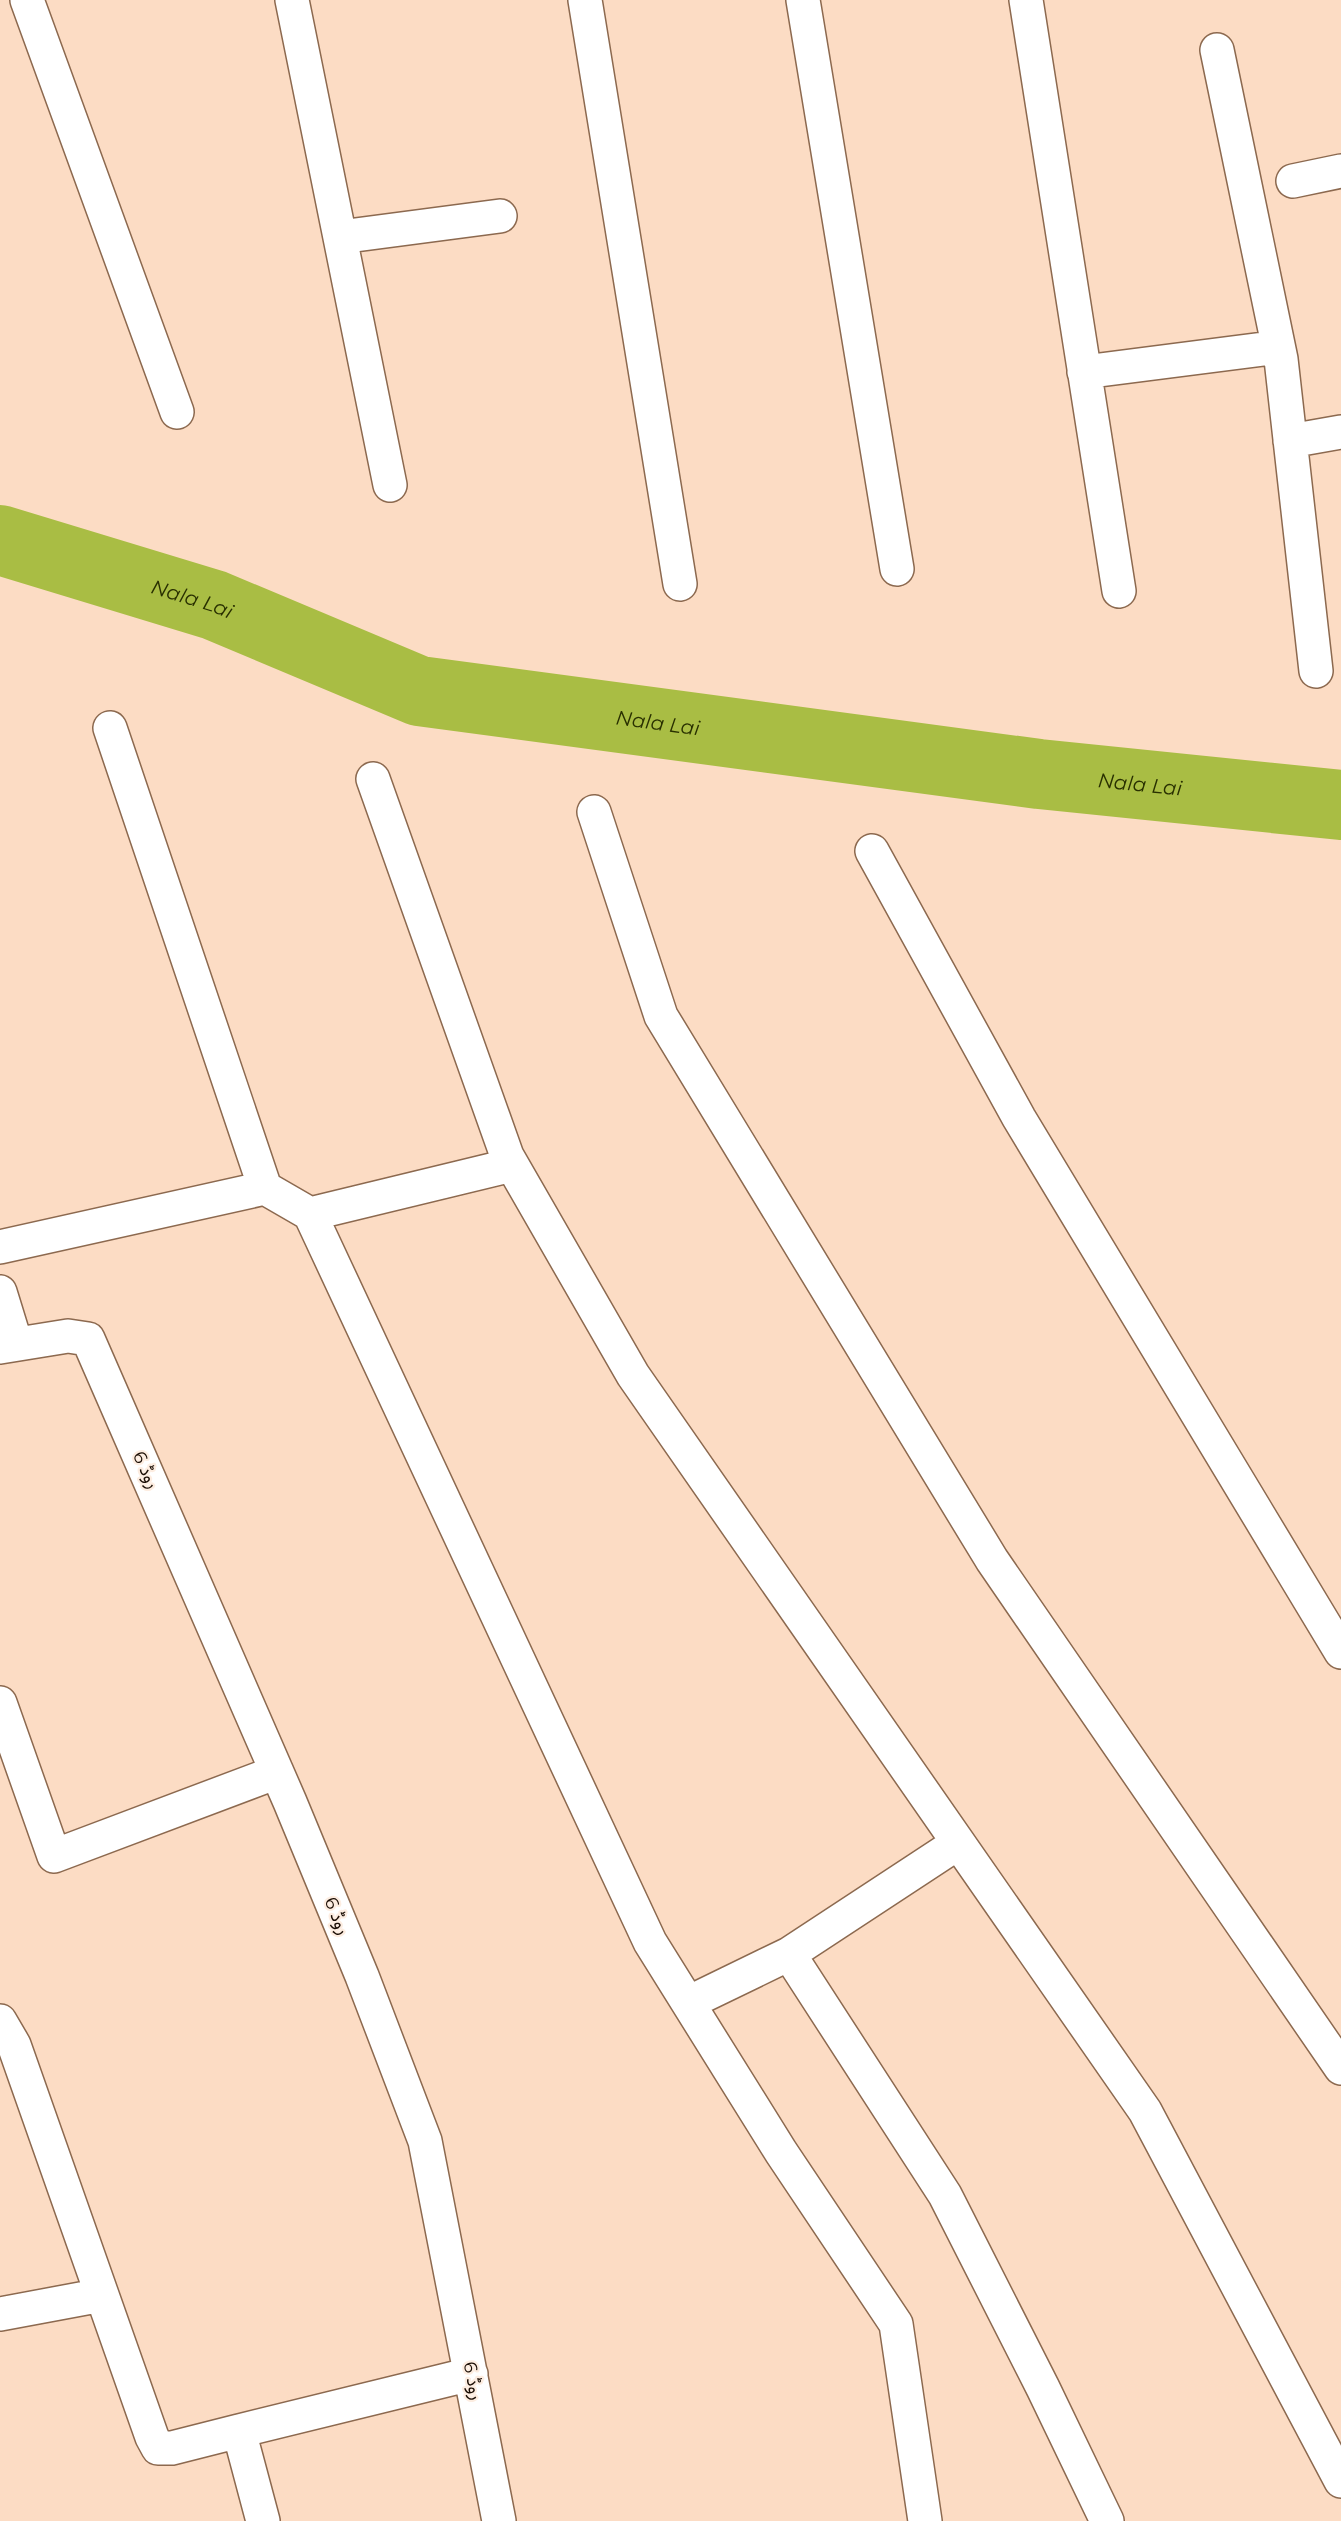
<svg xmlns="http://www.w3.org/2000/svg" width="1341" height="2521" viewBox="0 0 1341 2521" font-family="Montserrat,'Noto Sans Arabic',sans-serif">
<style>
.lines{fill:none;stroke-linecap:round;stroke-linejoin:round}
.river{stroke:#a9bd44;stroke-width:70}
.minor-casing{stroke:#8c694f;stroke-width:36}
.minor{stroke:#fff;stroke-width:33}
.labels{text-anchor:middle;stroke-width:4.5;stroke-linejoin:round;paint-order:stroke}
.street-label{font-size:18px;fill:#1a0d04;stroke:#fdede1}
.water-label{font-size:20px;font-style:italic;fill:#293000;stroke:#fdede1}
</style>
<rect width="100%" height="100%" fill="#fcdcc4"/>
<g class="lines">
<path class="river" id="s1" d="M0,540L214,605L419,691L1039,774L1341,805"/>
<g class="minor-casing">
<path id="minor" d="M27,0L177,412
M292,0L390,485
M585,0L680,584
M803,0L897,569
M1026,0L1119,591
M1217,50L1281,359
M1293,181L1341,171
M340,237L500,216
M1084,372L1271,348L1281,359L1316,671
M1290,441L1341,432
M110,728L265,1188L310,1214L512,1165
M373,779L507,1156L633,1375L1145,2111L1341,2481
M594,812L661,1016L992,1560L1341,2068
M872,851L1019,1118L1341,1652
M310,1214L650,1942L781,2152L896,2324L925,2521
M0,1247L265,1188
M0,1292L16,1344
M0,1347L68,1336L88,1339L290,1802L362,1976L425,2141L499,2521
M0,1703L54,1856L277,1772
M789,1954L945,2195L1043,2388L1107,2521
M688,2003L789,1954L958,1843
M0,2021L14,2045L152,2437L158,2448H172L239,2431L263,2521
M0,2314L102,2295
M239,2431L471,2374"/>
</g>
<use href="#minor" class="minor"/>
</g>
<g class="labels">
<g class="street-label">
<text transform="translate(146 1470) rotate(66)" y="6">روڈ 6</text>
<text transform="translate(337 1916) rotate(68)" y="6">روڈ 6</text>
<text transform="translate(473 2381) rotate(79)" y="6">روڈ 6</text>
</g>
<g class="water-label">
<text dy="7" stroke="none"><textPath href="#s1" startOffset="201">Nala Lai</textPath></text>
<text dy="7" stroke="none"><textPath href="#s1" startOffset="687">Nala Lai</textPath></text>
<text dy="7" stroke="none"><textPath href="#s1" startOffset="1173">Nala Lai</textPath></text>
</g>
</g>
</svg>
